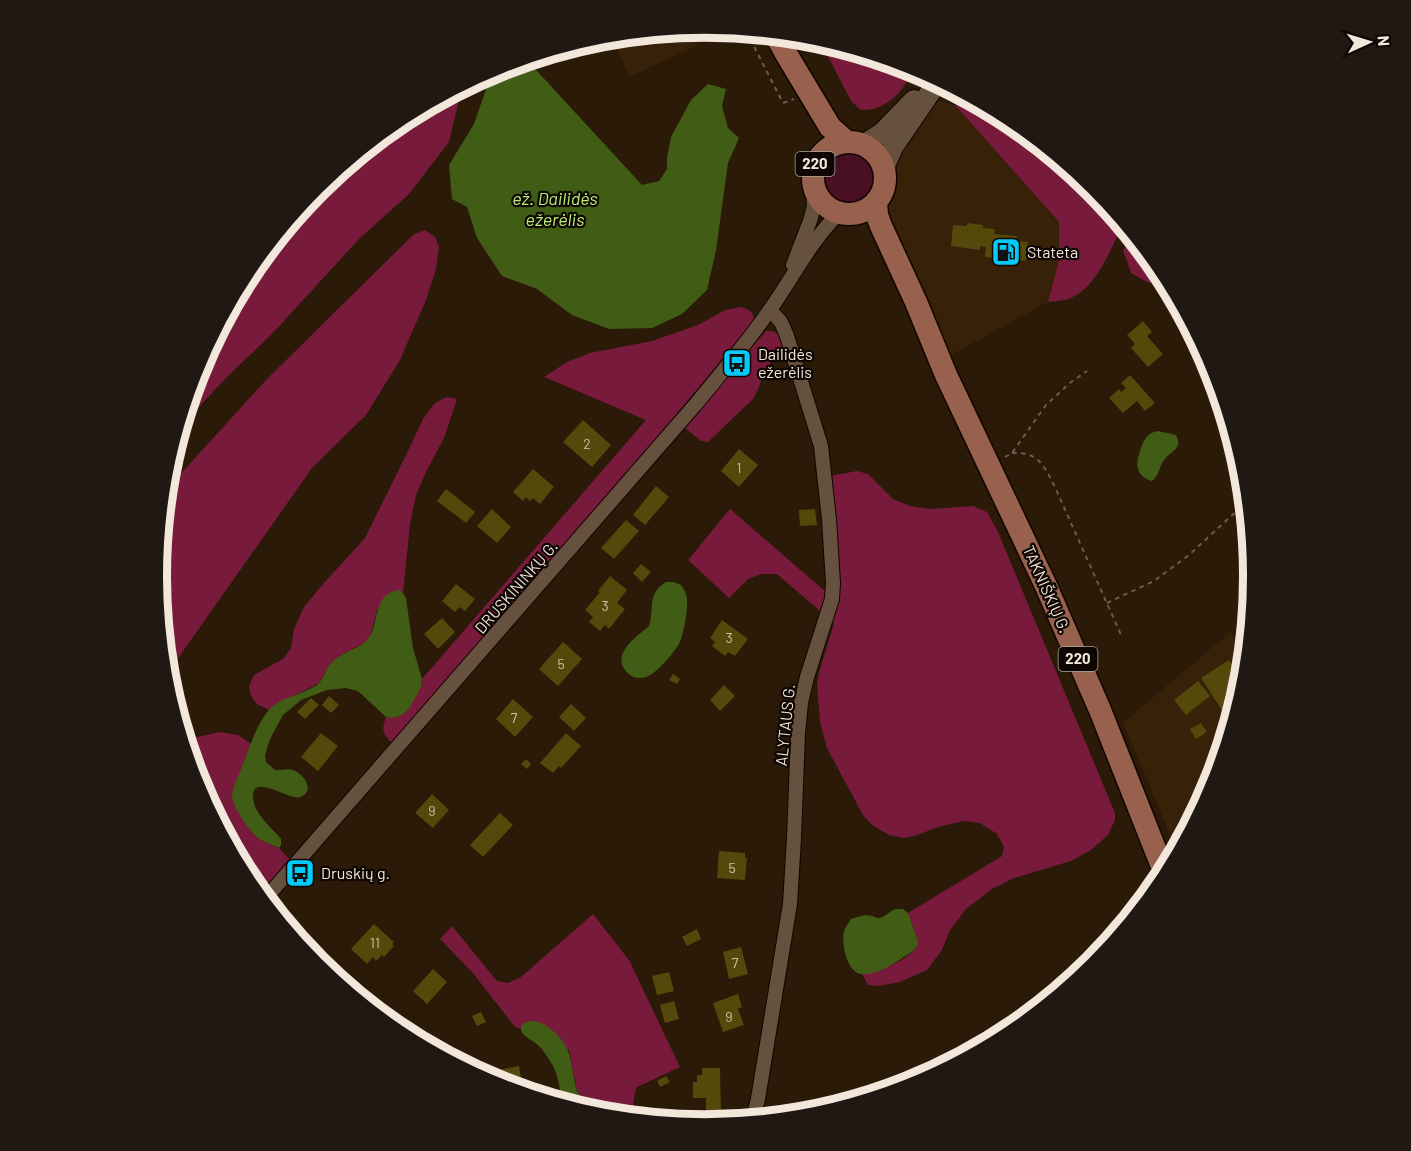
<svg xmlns="http://www.w3.org/2000/svg" width="1411" height="1151" viewBox="0 0 1411 1151" font-family="Barlow,sans-serif">
<style>
.built{fill:#372109}
.green{fill:#491023}
.forest{fill:#781a3b}
.water{fill:#415d15}
.building{fill:#54490b}
.lines{fill:none;stroke-linecap:round;stroke-linejoin:round}
.street-casing{stroke:#120400;stroke-width:16}
.secondary-casing{stroke:#120400;stroke-width:22}
.primary-casing{stroke:#120400;stroke-width:25}
.path{stroke:#6b5d4c;stroke-width:2;stroke-dasharray:4.5 4.5;stroke-linecap:butt}
.street{stroke:#65513e;stroke-width:14}
.secondary{stroke:#65513e;stroke-width:20}
.primary{stroke:#97614d;stroke-width:22}
.labels{text-anchor:middle;stroke-width:4.5;stroke-linejoin:round;paint-order:stroke}
.number-label{font-size:14px;fill:#cbc0a8}
.shield{fill:#0d0602;stroke:#aea49b;stroke-width:1.5}
.shield-label{font-size:15px;font-weight:bold;fill:#f3e7dc}
.poi-label{font-size:16px;fill:#f3e7dc;stroke:#0d0602;text-anchor:start}
.street-label{font-size:16px;fill:#f3e7dc;stroke:#0d0602}
.water-label{font-size:18px;font-style:italic;fill:#b9ee76;stroke:#0d0602}
.rim{fill:none;stroke:#f3e7dc;stroke-width:8}
</style>
<rect width="100%" height="100%" fill="#2a1a07"/>
<path class="built" d="M689,29L697,45L630,77L610,36Z
M933,100L955,105L1059,223V260L1048,302L946,358L883,207L890,184L892,167Z
M1230,632L1246,656L1243,683L1212,786L1177,851L1123,723Z"/>
<path class="green" d="M822 178a26 26 0 1 1 52 0a26 26 0 1 1-52 0Z"/>
<path class="forest" d="M819,39L913,68C905,91 886,111 861,110L851,101Z
M462,87L449,142L409,194L359,239L271,335L228,376L180,427L199,365L241,287L243,286L268,248L318,187L401,119Z
M964,95L1011,120L1094,188L1124,225C1109,249 1099,285 1071,298C1065,301 1055,301 1048,302L1059,260V222L955,105Z
M425,230L435,237L439,247L436,269L426,300L400,360L366,415L312,468L167,674L157,575L165,491L266,380L414,234Z
M1135,238L1162,271L1170,286L1147,282L1131,273L1123,250Z
M741,307C749,309 754,312 754,321L659,435L393,744C383,734 381,731 386,717L390,718L421,687L422,679L646,420L544,377L567,362L590,353L652,341L698,325L725,310Z
M766,331C780,331 780,335 785,346L766,368L762,376L759,387L753,399L708,442L701,441L684,427Z
M446,397L457,399L444,438L426,472L416,495L410,524L403,593L400,590L377,610L370,637L366,642L341,655L331,663L319,683L306,690L279,702L269,710L257,704L251,696L249,686L254,675L283,659L291,648L294,629L304,607L323,584L365,538L407,453L423,419L434,404Z
M857,471L868,474L893,499L910,506L930,509L973,506L987,512L998,532L1115,813V820L1108,835L1091,850L1071,861L1014,878L992,889L966,909L950,930L942,950L927,970L900,982L878,986L868,985L862,974C876,972 906,961 914,950C916,947 917,944 918,941L908,913L1002,856L1004,847L997,834L980,823L963,821L938,827L915,836L903,838L889,835L872,825L863,815L827,748L820,722L817,685L819,673L834,623L777,574H761L748,579L729,598L688,560L730,509L826,592L819,478Z
M219,732L238,735L251,744L232,794L251,830L259,839L279,848L291,861L261,895L249,880L199,785L185,740Z
M593,914L629,960L680,1067L637,1087C633,1100 630,1107 640,1118L602,1114L581,1096L577,1090L569,1050L522,1026L521,1029L515,1027L472,972L440,939L452,926L497,981L508,983L521,977Z"/>
<path class="water" d="M526,59L642,185L659,181L667,169V158L671,137L691,100L708,84L726,89L722,106L728,128L739,138L728,163L716,250L707,290L682,314L652,328L609,329L572,315L537,289L502,276L477,238L467,207L452,199L449,165L474,124L492,72L496,69Z
M1158,431L1176,435C1177,439 1179,440 1178,445C1175,452 1168,454 1164,460C1159,467 1159,476 1152,481C1136,476 1135,465 1140,451C1144,440 1146,433 1158,431Z
M666,582H674L681,585C684,589 686,593 687,598C688,609 684,634 679,644C674,652 668,659 661,666C657,670 652,675 646,677C640,679 633,678 629,674C608,656 636,637 649,626C655,608 646,595 666,582Z
M400,590L403,593L406,598L413,648L422,679L421,687L409,709L400,716L390,718L386,717L358,691L346,688L327,690L301,700L283,715L270,739L265,755L266,762L275,770C281,771 287,768 293,770C304,774 316,791 300,797C289,801 252,772 253,797C254,815 271,826 281,839V845L279,848C272,844 264,843 258,838C249,830 232,807 232,795C233,786 243,766 246,756C252,741 258,723 268,711C281,696 302,695 317,685C324,679 326,668 332,662C341,653 354,650 364,643C382,630 369,593 400,590Z
M896,909H903L908,913L918,941L917,946L913,951C899,960 880,975 862,974C847,974 841,943 844,931C845,927 849,923 851,919C858,917 865,914 872,916C877,917 877,920 882,917C887,915 890,911 896,909Z
M530,1021C539,1021 545,1024 552,1030C567,1043 570,1052 573,1072C574,1078 575,1085 577,1091C582,1100 592,1103 596,1113L562,1102C559,1088 559,1073 550,1061C547,1056 543,1050 539,1046C534,1041 523,1037 521,1030C520,1024 526,1022 530,1021Z"/>
<path class="building" d="M967,223L983,225V228L995,229L994,234L1017,236L1016,241L1028,242L1026,261L985,257L986,247L980,246V250L951,246L953,225L967,226Z
M1143,321L1152,332L1147,336L1163,354L1148,367L1131,348L1135,344L1127,335Z
M1130,375L1155,403L1145,411L1137,401L1123,413L1109,398L1119,389L1121,392L1126,388L1121,383Z
M583,420L611,445L592,467L563,442Z
M739,449L758,465L739,487L721,471Z
M533,469L554,487L540,504L533,498L530,501L526,497L523,501L513,492Z
M656,486L669,497L645,525L633,515Z
M446,489L475,512L466,523L437,501Z
M492,509L511,527L497,543L477,526Z
M815,509L817,525L800,526L799,510Z
M626,520L639,531L614,559L601,548Z
M641,564L651,572L642,582L633,573Z
M610,576L627,590L617,603L625,609L609,629L605,625L600,631L589,622L593,617L585,610L600,592L598,591Z
M456,584L475,599L465,611L459,607L455,612L442,601Z
M442,618L455,632L438,649L424,634Z
M722,620L748,639L735,656L728,652L725,656L712,646L715,642L710,638Z
M563,642L582,659L558,686L539,669Z
M1229,660L1243,682L1234,713L1227,718L1201,678Z
M673,674L680,679L677,684L669,680Z
M1198,681L1210,696L1186,715L1174,700Z
M724,685L735,696L720,711L710,700Z
M329,696L339,705L331,713L322,705Z
M311,698L319,705L305,719L297,712Z
M513,699L533,717L515,737L496,719Z
M571,704L586,718L574,731L559,717Z
M1201,723L1207,732L1196,739L1190,729Z
M321,733L338,746L318,771L301,757Z
M566,733L581,746L561,768L559,766L553,773L540,763Z
M526,759L531,764L527,769L521,764Z
M432,794L449,810L433,828L415,813Z
M500,813L513,825L483,857L470,845Z
M719,851L745,853V858H747L745,880L717,878Z
M374,924L394,942L392,944L394,946L384,957L382,955L376,961L373,957L367,964L351,949Z
M697,929L701,939L687,946L682,937Z
M741,947L748,974L729,979L723,952Z
M433,969L447,982L427,1004L413,991Z
M669,972L674,991L657,995L652,976Z
M738,994L742,1007L738,1009L744,1025L723,1032L713,1003Z
M674,1001L679,1019L665,1023L660,1005Z
M481,1012L486,1022L477,1026L472,1016Z
M519,1066L522,1084L517,1085V1089L495,1082L493,1071Z
M702,1068H720L721,1114L706,1115V1098H693V1082H697V1075H702Z
M666,1076L670,1082L660,1087L657,1081Z"/>
<g class="lines">
<g class="street-casing">
<path id="street" d="M793,265L810,221L814,206L813,188
M265,899L695,405C720,375 746,344 769,311C792,279 810,242 838,214
M753,1119L758,1099L790,904L794,838L798,733L801,703L807,677L832,599L833,583L829,519L821,446L787,336L781,322L770,310"/>
</g>
<g class="secondary-casing">
<path id="secondary" d="M863,145L882,133L914,100
M884,168L893,147L938,81"/>
</g>
<g class="primary-casing">
<path id="primary" d="M775,34L785,52L830,127L847,142
M813 178a36 36 0 1 1 72 0a36 36 0 1 1-72 0Z
M876,203L877,215L881,226L916,302L946,375L1046,586L1100,710L1165,874"/>
</g>
<path class="path" d="M746,31L783,103L794,99
M1012,453C1038,452 1043,464 1054,485L1122,637
M1005,457L1012,453L1046,405L1071,382L1087,371
M1107,603L1154,581L1189,555L1242,506"/>
<use href="#street" class="street"/>
<use href="#secondary" class="secondary"/>
<use href="#primary" class="primary"/>
</g>
<defs>
<g id="fuel-square" transform="scale(1.5)"><rect x="-9" y="-9" width="18" height="18" rx="4" fill="#03cbf9" stroke="#0d0602"/><path d="M-5.5-6h7V0h2V4h1.3V-2.5L3-4.5l.8-.8L6-3V5H2.5V1h-1V6h-7ZM-4.2-4.7v3.2H.2V-4.7Z" fill="#111"/></g>
<g id="bus-square" transform="scale(1.5)"><rect x="-9" y="-9" width="18" height="18" rx="4" fill="#03cbf9" stroke="#0d0602"/><path d="M-5-6H5V4H4V6H2V4H-2V6H-4V4H-5ZM-3.5-4V0h7V-4ZM-3.5 1.2v1.5H-2V1.2ZM2 1.2v1.5H3.5V1.2Z" fill="#111"/></g>
</defs>
<g fill-rule="evenodd">
<use href="#fuel-square" x="1006" y="252"/>
<use href="#bus-square" x="737" y="363"/>
<use href="#bus-square" x="300" y="873"/>
</g>
<g class="labels">
<g class="number-label">
<text x="587" y="449">2</text>
<text x="739" y="473">1</text>
<text x="605" y="611">3</text>
<text x="729" y="643">3</text>
<text x="561" y="669">5</text>
<text x="514" y="723">7</text>
<text x="432" y="816">9</text>
<text x="732" y="873">5</text>
<text x="375" y="948">11</text>
<text x="735" y="968">7</text>
<text x="729" y="1022">9</text>
</g>
<g class="shield">
<rect x="795.5" y="152" width="39" height="24" rx="4.5"/>
<rect x="1058.5" y="647" width="39" height="24" rx="4.5"/>
</g>
<g class="shield-label">
<text x="815" y="169">220</text>
<text x="1078" y="664">220</text>
</g>
<g class="poi-label">
<text x="1027" y="258">Stateta</text>
<text x="758" y="360">Dailidės<tspan x="758" dy="18">ežerėlis</tspan></text>
<text x="321" y="879">Druskių g.</text>
</g>
<g class="street-label">
<text transform="translate(516 587) rotate(-49)" y="6">DRUSKININKŲ G.</text>
<text transform="translate(1047 589) rotate(66)" y="6">TAKNIŠKIŲ G.</text>
<text transform="translate(785 725) rotate(-84)" y="6">ALYTAUS G.</text>
</g>
<g class="water-label">
<text x="555" y="205">ež. Dailidės<tspan x="555" dy="21">ežerėlis</tspan></text>
</g>
</g>
<path d="M0 0H1411V1151H0ZM167 576a538 538 0 1 1 1076 0a538 538 0 1 1-1076 0Z" fill="#1f1813" fill-rule="evenodd"/>
<path class="rim" d="M167 576a538 538 0 1 1 1076 0a538 538 0 1 1-1076 0Z"/>
<g transform="translate(1369 42) rotate(86)" stroke="#0d0602" stroke-width="4.5" paint-order="stroke">
<path d="M0-4.5L10 22L0 15L-10 22Z" fill="#f3e7dc"/>
<text y="-9" font-size="16" font-weight="bold" text-anchor="middle" fill="#f3e7dc">N</text>
</g>
</svg>
